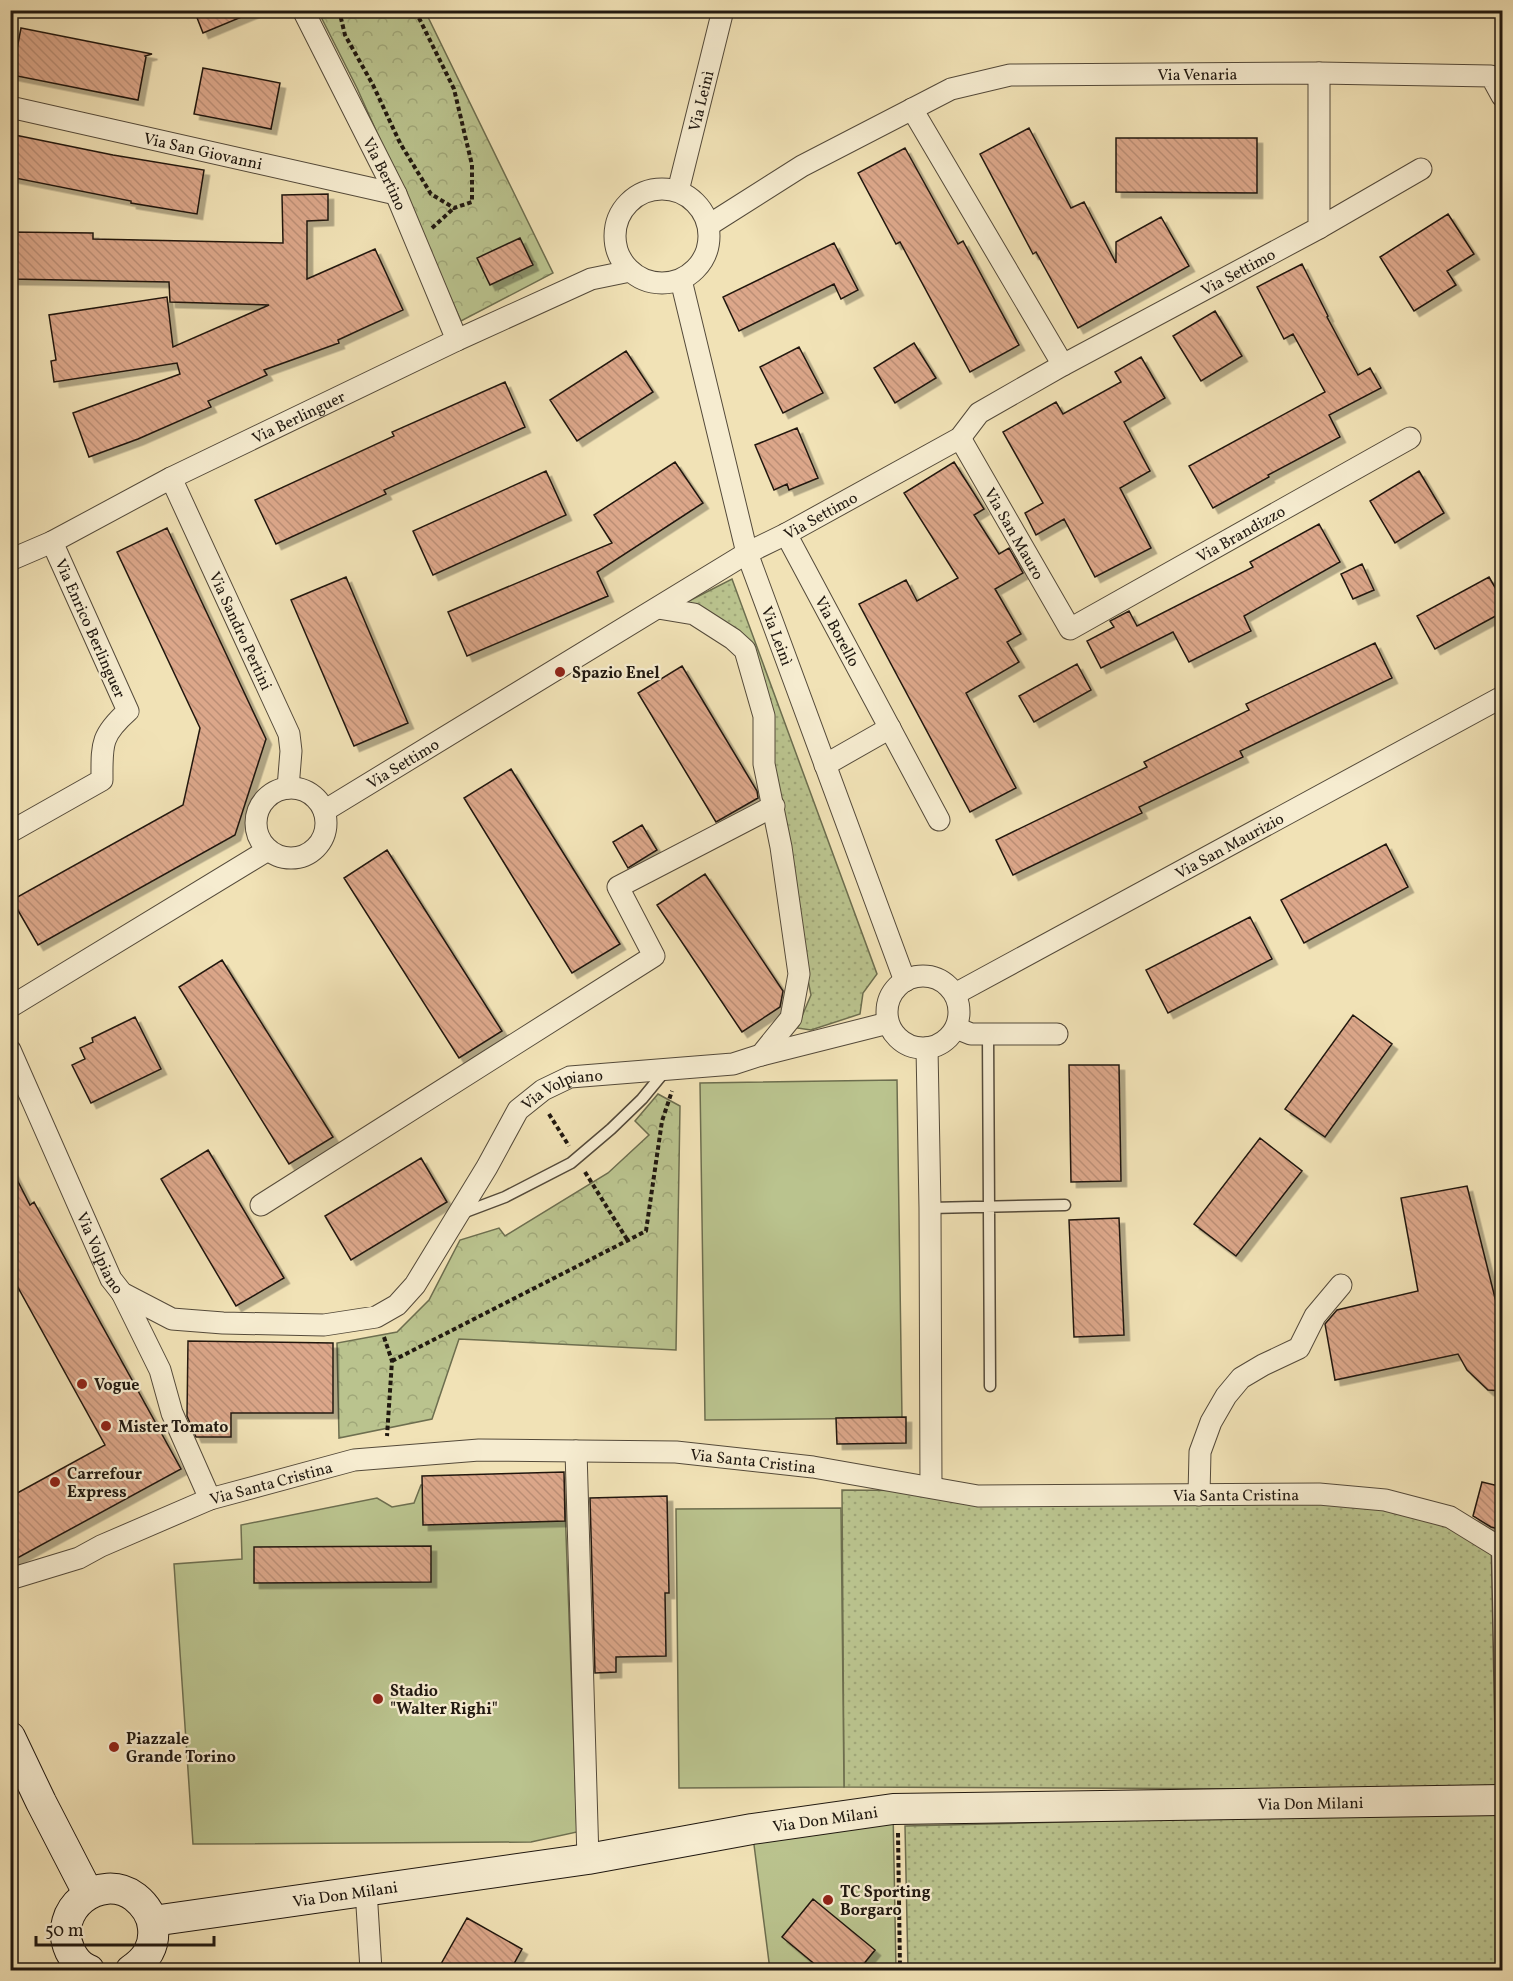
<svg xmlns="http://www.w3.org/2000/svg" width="1513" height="1981" viewBox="0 0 1513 1981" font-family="Vollkorn,serif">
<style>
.grass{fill:url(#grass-dots);stroke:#6d6e4f;stroke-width:1.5}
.park{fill:url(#park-crowns);stroke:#6d6e4f;stroke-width:1.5}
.pitch{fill:#bac38e;stroke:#6d6e4f;stroke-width:1.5}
.building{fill:url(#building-back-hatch);stroke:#201810;stroke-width:1.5;filter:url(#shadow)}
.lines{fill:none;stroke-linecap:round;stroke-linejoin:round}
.lane-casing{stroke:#544a3a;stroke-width:13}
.street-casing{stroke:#544a3a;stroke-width:23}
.secondary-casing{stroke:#201810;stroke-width:32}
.path{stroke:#201810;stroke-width:4;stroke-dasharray:4.5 3;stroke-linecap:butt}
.lane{stroke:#f6ecd0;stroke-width:10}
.street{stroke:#f6ecd0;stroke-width:21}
.secondary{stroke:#f6ecd0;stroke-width:30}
.poi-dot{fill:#8f2418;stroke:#f6ecd0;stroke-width:2}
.labels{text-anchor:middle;stroke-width:4.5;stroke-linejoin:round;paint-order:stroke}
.street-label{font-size:16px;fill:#201810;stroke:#f6ecd0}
.poi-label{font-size:16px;font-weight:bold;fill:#201810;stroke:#f6ecd0;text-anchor:start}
</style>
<defs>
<pattern id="grass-dots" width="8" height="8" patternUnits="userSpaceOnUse" patternTransform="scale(1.5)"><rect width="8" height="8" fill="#bac38e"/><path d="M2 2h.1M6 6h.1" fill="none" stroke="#a0a779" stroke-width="1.8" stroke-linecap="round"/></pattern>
<pattern id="park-crowns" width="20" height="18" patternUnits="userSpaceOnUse" patternTransform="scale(1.5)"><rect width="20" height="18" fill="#bac38e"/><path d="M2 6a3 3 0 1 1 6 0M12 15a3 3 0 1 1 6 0" fill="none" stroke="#a0a779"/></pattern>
<pattern id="building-back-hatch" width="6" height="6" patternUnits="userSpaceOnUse" patternTransform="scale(1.5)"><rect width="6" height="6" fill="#dca78a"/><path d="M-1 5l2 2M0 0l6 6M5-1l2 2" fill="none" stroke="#bc8f76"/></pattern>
<filter id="shadow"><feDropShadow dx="5.5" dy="5.5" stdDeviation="0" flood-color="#0004"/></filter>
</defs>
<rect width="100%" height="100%" fill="#f1e2b6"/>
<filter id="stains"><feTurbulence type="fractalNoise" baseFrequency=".00333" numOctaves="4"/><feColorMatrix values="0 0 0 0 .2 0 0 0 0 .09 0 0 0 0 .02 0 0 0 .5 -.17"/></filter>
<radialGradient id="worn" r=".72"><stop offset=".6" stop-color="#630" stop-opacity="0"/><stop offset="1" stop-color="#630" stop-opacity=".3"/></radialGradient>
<path class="grass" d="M732,579L877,974L863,993L860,1014L811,1030L797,1028L811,995L782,854L745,650L685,603Z
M842,1490L1319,1494L1385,1500L1497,1546L1502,1790L844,1787Z
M1495,1811L1502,1914V1970H908L905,1826Z"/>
<path class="park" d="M318,11H425L553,273L461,321L357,88Z
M658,1094L680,1106L676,1350L459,1339L432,1419L339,1438L337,1343L397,1332L429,1300L460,1240L499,1228L505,1236L608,1173L649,1135L635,1121Z"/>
<path class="pitch" d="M897,1080L902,1418L705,1420L700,1083Z
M564,1480L577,1832L531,1842L193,1844L174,1564L242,1559L241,1525L377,1498L392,1507L414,1503L421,1485Z
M841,1508L844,1787L679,1788L676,1509Z
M893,1809L896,1970H770L752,1829Z"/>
<path class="building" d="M194,10H256V11L203,33Z
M21,28L152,54L145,56L146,57L138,100L12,75Z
M203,68L280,83L271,129L194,114Z
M1029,128L1071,208L1084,202L1116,263V242L1161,217L1189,266L1078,328L1036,252L1033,254L980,154Z
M10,134L113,155L204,170L197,214L131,203V201L10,177Z
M1116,138H1257V193L1116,192Z
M905,148L958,244L963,241L1019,345L970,372L900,242L896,244L858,173Z
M328,194V220L307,221V279L375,249L403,310L338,340L339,343L264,370L267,375L208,401L211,407L138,439L89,457L73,413L180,374L177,363L54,382L51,361L56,360L49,315L167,297L173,347L269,305L170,302L169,282L10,279V232L93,233V239L283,243L282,195Z
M1448,214L1474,254L1447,271L1456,285L1414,311L1380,257Z
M520,238L533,265L490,285L477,258Z
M834,243L858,290L841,299L834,284L739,331L723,297Z
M1302,264L1328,316L1327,317L1358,375L1370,368L1381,388L1329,415L1340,437L1268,475L1269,477L1213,508L1189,466L1325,392L1293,334L1284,339L1257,287Z
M1215,311L1242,356L1201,381L1173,336Z
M914,343L936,378L895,403L874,368Z
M799,347L823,393L783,413L760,367Z
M626,351L653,392L577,441L550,400Z
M1141,357L1165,398L1124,422L1150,471L1120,488L1151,548L1095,577L1064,519L1036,535L1025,513L1043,503L1003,432L1056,402L1063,414L1121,382L1115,372Z
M505,382L525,427L384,490L386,494L276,544L255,500L394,436L392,432Z
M797,428L818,478L789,490L787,484L774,490L755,445Z
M675,462L703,503L597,572L608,596L467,656L448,612L612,543L594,515Z
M954,462L984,509L974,515L999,554L1009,548L1023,573L995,589L1021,634L1007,642L1019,662L966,693L1016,788L970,812L859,604L906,580L917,601L958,578L904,493Z
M546,471L566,515L433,575L413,531Z
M1419,471L1444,513L1395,543L1370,501Z
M1319,524L1340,562L1244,616L1251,631L1189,662L1173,632L1101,668L1087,641L1114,627L1110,621L1129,611L1137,626L1253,567L1250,562Z
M167,528L266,739L235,835L38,945L12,900L183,805L200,728L117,552Z
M1362,564L1374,590L1353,599L1341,574Z
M346,577L408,723L354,746L291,600Z
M1489,577L1503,601V612L1435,649L1417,616Z
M1375,643L1392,678L1240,751L1243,757L1139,807L1142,813L1013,875L996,840L1147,767L1144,762L1249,710L1246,704Z
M1077,664L1091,690L1034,722L1019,696Z
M682,666L757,791L758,798L716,822L638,693Z
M511,769L620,944L572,973L464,798Z
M642,825L657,850L628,868L613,842Z
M1386,844L1408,887L1304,943L1281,900Z
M387,850L502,1031L459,1058L344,878Z
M705,874L783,991L780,1007L742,1032L657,905Z
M1250,917L1272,959L1168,1013L1146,970Z
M222,960L333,1137L289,1164L179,987Z
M1353,1015L1392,1044L1325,1137L1285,1109Z
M135,1017L161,1069L91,1103L72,1065L85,1059L80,1048L93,1042L92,1038Z
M1069,1065H1119L1121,1181L1071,1182Z
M1260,1138L1302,1171L1236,1256L1194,1224Z
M208,1150L284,1278L236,1306L161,1179Z
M421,1158L447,1202L351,1260L325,1216Z
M10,1166L30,1205L34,1202L181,1469L10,1562V1497L105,1445L16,1284L10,1287Z
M1467,1186L1496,1302L1503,1305V1391L1488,1390L1467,1370L1458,1354L1335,1380L1325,1324L1337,1310L1418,1291L1401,1198Z
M1119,1218L1124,1335L1074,1337L1069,1220Z
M188,1341L333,1343V1413H231V1437H196L187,1416Z
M906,1417V1443L837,1444L836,1418Z
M564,1472L565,1521L423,1525L422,1476Z
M1482,1482L1503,1487V1530L1491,1527L1473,1516Z
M667,1496L669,1593H665L666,1656L616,1657V1672L595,1673L590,1498Z
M431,1546V1582L254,1583V1547Z
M813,1899L875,1950L858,1971H823L782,1937Z
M467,1918L522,1949L510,1971H437Z"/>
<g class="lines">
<g class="lane-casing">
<path id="lane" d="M988,1034L990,1386
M930,1208L1065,1205
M460,1214L505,1197L571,1163L611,1129L642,1099L665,1071
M1497,1546L1502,1798"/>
</g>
<g class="street-casing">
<g id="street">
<path id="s1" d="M303,10L396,194L457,340"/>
<path id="s2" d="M10,107L396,194"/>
<path d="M912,109L1063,365"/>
<circle cx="662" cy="236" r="47"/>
<path id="s3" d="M678,191L723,10"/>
<path id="s4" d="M709,225L802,166L951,89L1010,75L1319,73L1491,76L1502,96"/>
<path d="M1319,228L1421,169"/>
<path id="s5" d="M681,280L747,553L905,981"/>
<path id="s6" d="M960,438L1070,629L1410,438"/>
<path id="s7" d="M171,478L289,734L291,751L288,788"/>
<path id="s8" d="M786,534L939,820"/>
<path id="s9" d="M10,560L52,542L171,478L457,340L591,279L630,271"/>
<path d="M825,765L890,728"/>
<circle cx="291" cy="823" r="35"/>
<path id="s10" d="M324,811L747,553L786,534L960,438L979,413L1063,365L1319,228V73"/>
<path d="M10,832L102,780C102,745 100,736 128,711L52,542"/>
<circle cx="923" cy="1012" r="36"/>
<path id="s11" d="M955,994L1502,697"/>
<path d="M10,1007L268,850"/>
<path d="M956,1028L971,1034H1057"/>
<path d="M927,1048L930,1208L931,1487"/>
<path id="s12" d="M10,1050L111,1279L122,1293L172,1319L223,1323L324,1325L376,1317L397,1305L415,1285L487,1167L518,1110L543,1090L570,1077L733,1064L761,1055L791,1018L799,974L781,847L764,764V716L745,650L733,639L694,614L658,608"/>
<path d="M761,1055L888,1023"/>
<path d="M261,1205L654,956L618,887L774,806"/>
<path d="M122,1293L160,1370L172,1413L210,1499"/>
<path d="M576,1451L588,1859"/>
<path d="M1199,1495L1200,1452L1211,1422L1226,1396L1241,1378L1263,1365L1299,1348L1315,1316L1341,1285"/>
<path id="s13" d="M10,1579L79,1558L101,1546L210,1499L354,1460L479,1450L676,1452L813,1467L978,1496L1319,1494L1385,1500L1450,1517L1502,1549"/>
<path d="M366,1890L371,1970"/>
</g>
</g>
<g class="secondary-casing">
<g id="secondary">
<path d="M10,1737L41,1802L88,1893"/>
<path id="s14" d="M153,1921L588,1859L752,1829L893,1809L1502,1800"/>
<path d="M89,1970C80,1967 74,1959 70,1951C51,1910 100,1871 135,1897C145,1905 152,1915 153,1928C155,1947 146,1960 131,1970"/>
</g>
</g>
<path class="path" d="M339,10L345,35L373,85L400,143L431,194L454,208L472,202V165L454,89L419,18L413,10
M432,228L454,208
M549,1114L569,1146
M585,1172L628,1241
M384,1337L392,1361L387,1436
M392,1361L646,1231L662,1121L672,1091
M1501,1825L1502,1866
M898,1833L900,1970"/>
<use href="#lane" class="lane"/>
<use href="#street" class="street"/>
<use href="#secondary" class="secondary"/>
</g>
<g class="poi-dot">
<circle cx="560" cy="672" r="6"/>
<circle cx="82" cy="1384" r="6"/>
<circle cx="106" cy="1426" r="6"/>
<circle cx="55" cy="1482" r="6"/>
<circle cx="378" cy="1699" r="6"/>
<circle cx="114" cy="1747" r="6"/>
<circle cx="828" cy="1900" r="6"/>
</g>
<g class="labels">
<g class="street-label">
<text dy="6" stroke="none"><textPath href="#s4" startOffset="526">Via Venaria</textPath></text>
<text dy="6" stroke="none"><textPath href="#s3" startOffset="93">Via Leinì</textPath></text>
<text dy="6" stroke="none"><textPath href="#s2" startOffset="198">Via San Giovanni</textPath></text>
<text dy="6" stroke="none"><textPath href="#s1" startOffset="183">Via Bertino</textPath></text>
<text dy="6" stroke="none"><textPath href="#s10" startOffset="1064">Via Settimo</textPath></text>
<text dy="6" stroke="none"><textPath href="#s9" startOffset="322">Via Berlinguer</textPath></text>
<text dy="6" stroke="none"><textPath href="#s10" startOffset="578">Via Settimo</textPath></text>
<text dy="6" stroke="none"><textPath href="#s6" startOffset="416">Via Brandizzo</textPath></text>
<text dy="6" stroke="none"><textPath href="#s6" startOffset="110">Via San Mauro</textPath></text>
<text transform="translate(91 628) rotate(66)" y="6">Via Enrico Berlinguer</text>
<text dy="6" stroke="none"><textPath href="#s7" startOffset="168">Via Sandro Pertini</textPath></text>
<text dy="6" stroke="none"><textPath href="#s8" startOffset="110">Via Borello</textPath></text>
<text dy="6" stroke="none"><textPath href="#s5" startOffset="369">Via Leinì</textPath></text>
<text dy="6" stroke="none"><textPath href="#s10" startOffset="92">Via Settimo</textPath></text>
<text dy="6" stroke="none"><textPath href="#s11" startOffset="312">Via San Maurizio</textPath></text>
<text dy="6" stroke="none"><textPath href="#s12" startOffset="834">Via Volpiano</textPath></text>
<text dy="6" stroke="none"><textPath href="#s12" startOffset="222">Via Volpiano</textPath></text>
<text dy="6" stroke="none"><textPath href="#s13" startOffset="765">Via Santa Cristina</textPath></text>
<text dy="6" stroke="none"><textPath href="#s13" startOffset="279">Via Santa Cristina</textPath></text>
<text dy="6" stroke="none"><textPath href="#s13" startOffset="1251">Via Santa Cristina</textPath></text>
<text dy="6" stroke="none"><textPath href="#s14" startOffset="1166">Via Don Milani</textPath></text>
<text dy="6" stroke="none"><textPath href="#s14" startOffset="680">Via Don Milani</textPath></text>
<text dy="6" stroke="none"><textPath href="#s14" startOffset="194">Via Don Milani</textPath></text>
</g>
<g class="poi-label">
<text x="572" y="678">Spazio Enel</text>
<text x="94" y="1390">Vogue</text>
<text x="118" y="1432">Mister Tomato</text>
<text x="67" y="1479">Carrefour<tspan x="67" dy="18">Express</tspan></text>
<text x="390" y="1696">Stadio<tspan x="390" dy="18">"Walter Righi"</tspan></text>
<text x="126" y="1744">Piazzale<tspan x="126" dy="18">Grande Torino</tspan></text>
<text x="840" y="1897">TC Sporting<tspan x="840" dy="18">Borgaro</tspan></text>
</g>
</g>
<rect width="1513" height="1981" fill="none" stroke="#f1e2b6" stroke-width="36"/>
<rect x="12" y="12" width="1489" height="1957" fill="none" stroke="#201810" stroke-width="3"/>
<rect x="18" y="18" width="1477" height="1945" fill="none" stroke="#201810" stroke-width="1.5"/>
<path d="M36 1936v9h178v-9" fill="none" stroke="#201810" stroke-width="3"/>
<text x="45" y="1936" font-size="18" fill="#201810" stroke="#f6ecd0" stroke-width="4.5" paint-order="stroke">50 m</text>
<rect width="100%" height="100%" filter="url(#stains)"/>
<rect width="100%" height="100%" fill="url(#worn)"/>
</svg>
